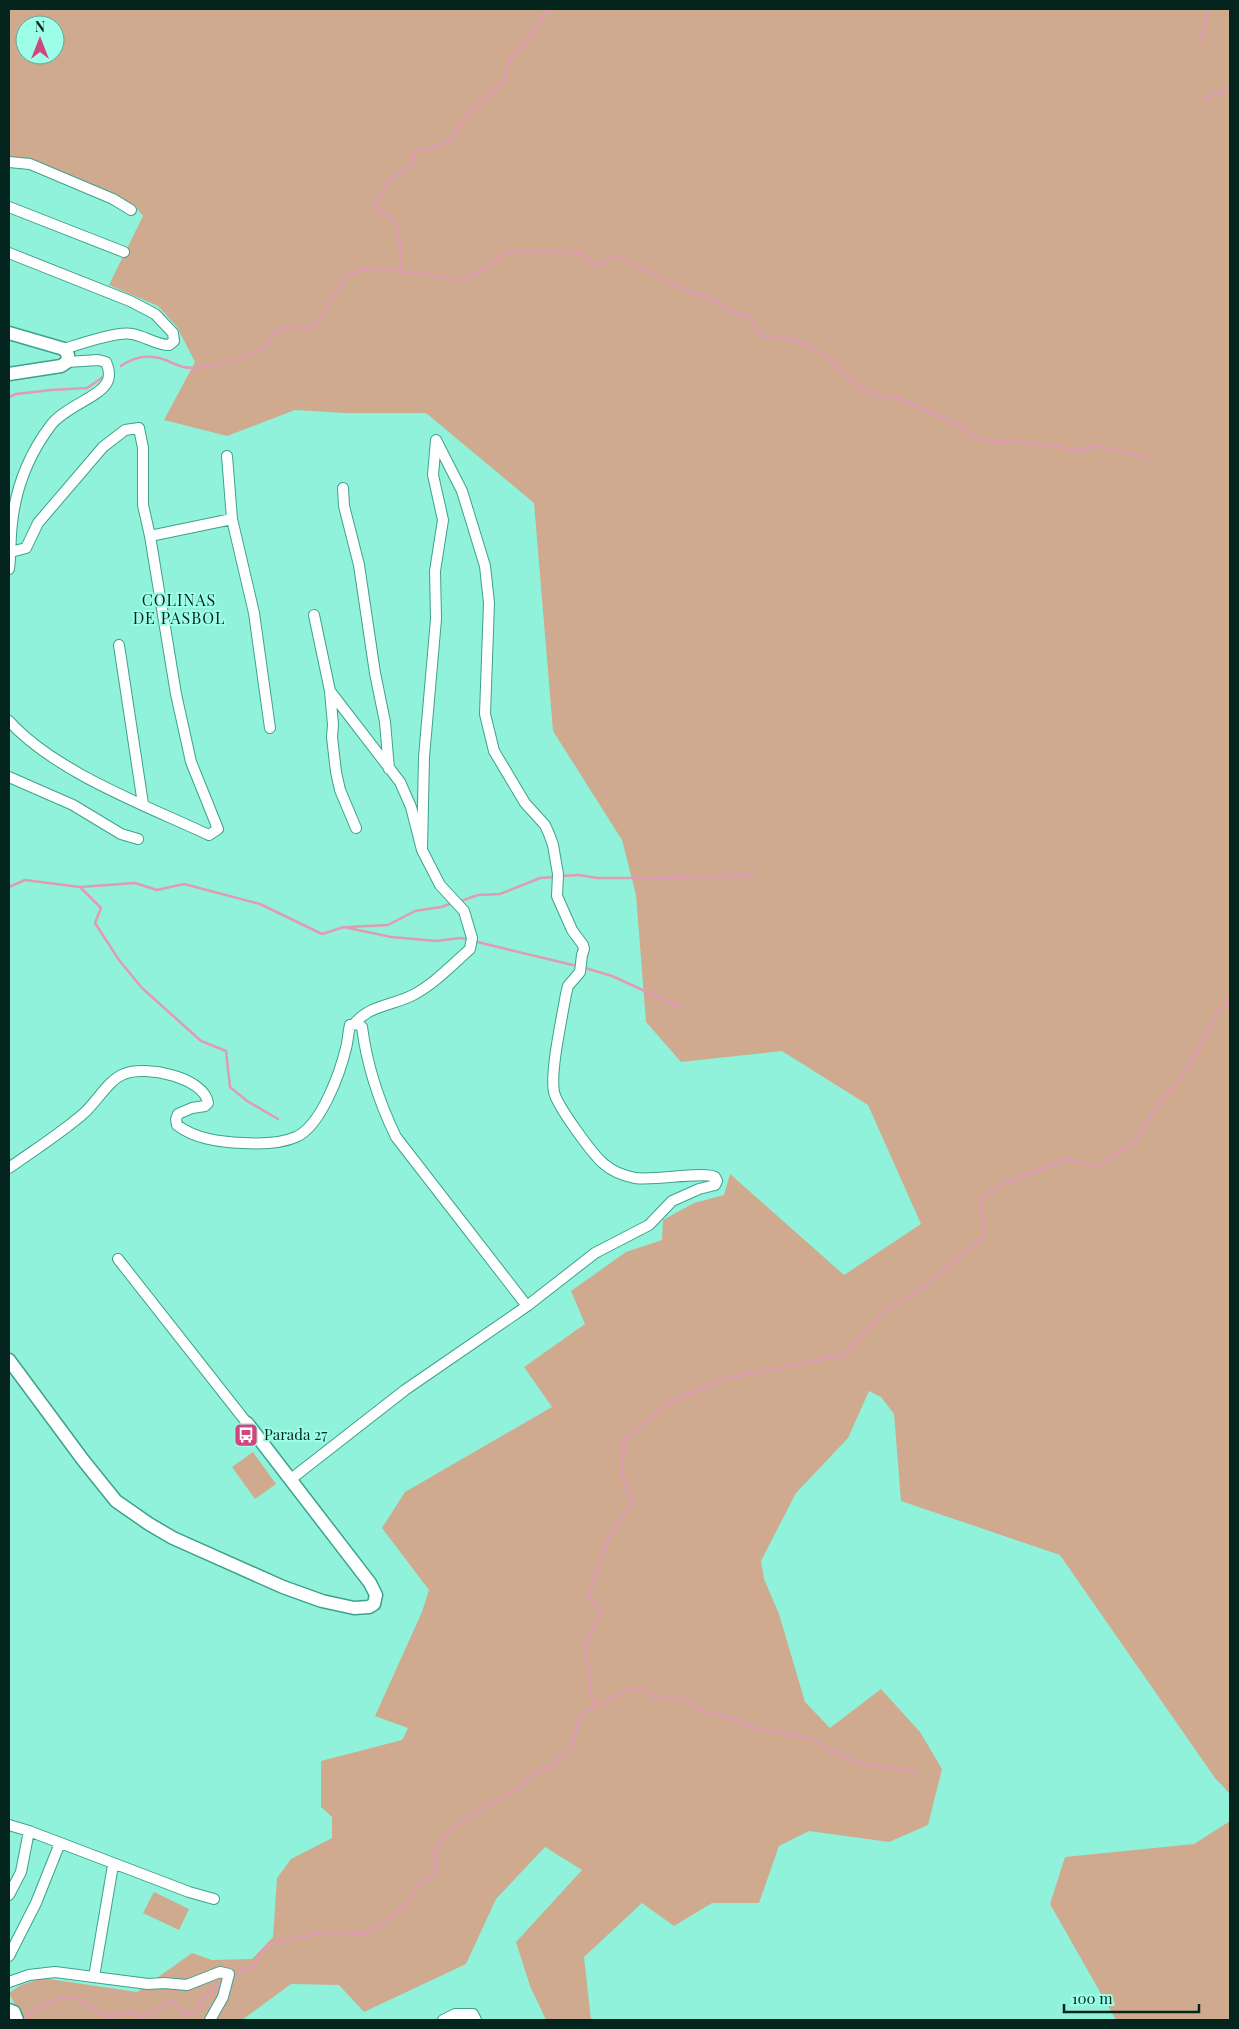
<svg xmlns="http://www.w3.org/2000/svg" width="1239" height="2029" viewBox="0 0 1239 2029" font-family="'Playfair Display',serif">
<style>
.green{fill:#d0aa8f;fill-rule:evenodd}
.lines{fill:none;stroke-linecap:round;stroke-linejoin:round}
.stream{stroke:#e09cb3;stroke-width:2.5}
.minor-casing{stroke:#3da28d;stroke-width:12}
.tertiary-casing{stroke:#3da28d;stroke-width:15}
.minor{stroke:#fff;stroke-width:10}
.tertiary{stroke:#fff;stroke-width:12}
.labels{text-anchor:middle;stroke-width:4;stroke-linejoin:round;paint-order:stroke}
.poi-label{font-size:15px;fill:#04241e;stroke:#9dffe7;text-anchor:start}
.neighbourhood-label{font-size:16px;letter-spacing:1px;fill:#04241e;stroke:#9dffe7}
</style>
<rect width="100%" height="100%" fill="#90f2da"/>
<path class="green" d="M9,9H1230V1794L1215,1778L1060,1555L901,1501L894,1414L881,1397L869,1391L848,1438L796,1493L761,1561L764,1579L779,1614L805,1702L830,1728L881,1689L920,1732L942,1769L928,1825L889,1842L809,1831L779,1846L759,1903H712L674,1926L642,1903L584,1957L591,2020H546L530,1986L516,1942L582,1870L545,1847L496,1899L466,1964L364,2012L339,1985L291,1984L242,2020H23L9,1993L21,1985L42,1978L137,1992L192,1953L212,1960L252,1959L273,1937L277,1878L291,1859L332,1838V1817L321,1807V1761L402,1740L408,1728L375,1716L422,1612L429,1590L382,1528L405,1492L552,1407L524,1367L585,1324L571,1291L626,1252L662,1240L663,1220L694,1203L724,1195L730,1174L844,1275L921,1224L868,1105L782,1051L681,1062L646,1022L636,895L622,840L553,731L534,503L426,413H345L295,410L227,436L164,420L195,362L177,327L158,306L109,285L143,216L134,205L82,180L25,159L9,156ZM25,25H55V55H25Z
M253,1452L276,1484L255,1499L232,1467Z
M1230,1821V2020H1116L1050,1904L1065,1857L1194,1844Z
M154,1892L189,1909L179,1930L143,1913Z"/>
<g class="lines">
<path class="stream" d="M1201,40L1209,9
M1204,98L1230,89
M400,272C401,262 400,233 396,225C393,219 385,211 379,210L375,205L390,178L413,165L414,152L436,147L450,140L470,112L497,88L504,79L511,57L529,38L548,9
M121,366C135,356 151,354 168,361C173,363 178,366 183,367C205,371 242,359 262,348C268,344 273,336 277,330L291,328L307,329L313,327L320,321L330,301L346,277L361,270L382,268L456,279L467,278L479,273L505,253L520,251H564L581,254L596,266L618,256L689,292L707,297L718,301L724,308L738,314L751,317L759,335L793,340L813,348L831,360L842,373L865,390L880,396L896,397L961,426C970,439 997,445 1012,440L1080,450L1098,446L1126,452L1148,459
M9,397L16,394L51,390L87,388L103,377
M561,876L579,875L597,878H658L754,875
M9,887L25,880L80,887L135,883L157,890L184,884L260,904L322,934L344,927L391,937L437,941L459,938L468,939
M80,887L101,908L95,923L119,960L142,988L201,1041L226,1051L230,1087L247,1101L278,1119
M458,902L478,895L500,894L540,878L556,877
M348,927L388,925L415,911L441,907L453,903
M473,941L577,966
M582,967L612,976L680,1007
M593,1707L629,1689H644L656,1698L684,1699L703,1711L742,1722L758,1729L791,1734L814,1740L834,1752L862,1764L917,1772
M232,1977L244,1969L253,1967L263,1950L271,1944L326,1932L366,1934L386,1921L407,1903L420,1883L436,1873L435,1849L450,1831L477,1811L513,1792L533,1774L553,1766L558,1758L572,1751L576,1730L582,1714L593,1707L585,1644L602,1611L588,1597L608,1539L633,1501L622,1476L624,1440L666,1404L724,1379L844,1355L882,1313L918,1291L985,1236L980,1200L1002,1184L1068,1159L1096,1167L1135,1142L1155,1109L1188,1068L1218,1012L1230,1002
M20,2020C32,2014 50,1999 62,1998C82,1995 89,2010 105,2015C112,2018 121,2014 128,2011L142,2017L171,2001L186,2015L196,2012L204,1998L223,1982"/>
<g class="minor-casing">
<path id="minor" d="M9,162L30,164L113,199L131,210
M9,207L124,252
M9,253L130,301L155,314L173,333L174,341L169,345C156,345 145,336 132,334C117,331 80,344 64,349
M227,456L232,519L254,613L270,728
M343,488L344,506L359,565L375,673L385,722L389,769
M150,536L232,519
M9,569C11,553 10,538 12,523C16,486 29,454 51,425C65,407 97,398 106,384C111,377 109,369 106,362L98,360L67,362
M314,615L330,691L333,725L332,737L336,772L340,790L356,828
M119,645L143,804
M330,691L400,782L411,807L422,850L440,885L464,911L472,938L470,949C452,965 434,984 413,995C394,1005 370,1005 355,1023
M9,721C55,772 147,806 209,835L218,829L191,762L176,694L150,536L143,505V448L139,428L125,430L103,447L38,523L26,548L11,552
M9,777L73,805L121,834L138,839
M9,1168C34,1150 60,1134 83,1114C97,1102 108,1080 124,1074C145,1065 204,1077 208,1103L205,1106L192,1108L178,1114L176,1119L177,1125C195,1139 220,1142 243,1143C260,1144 280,1144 296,1137C321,1126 340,1073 346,1048C348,1041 348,1033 350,1025L359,1024L362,1027C367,1066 379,1102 396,1137L527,1306
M118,1259L247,1423
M291,1479L405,1390L527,1306L595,1253L649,1225L672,1201L699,1189L715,1185L717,1181L715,1177C702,1171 655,1181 635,1178C625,1176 612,1171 604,1164C593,1155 557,1106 554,1092C550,1071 562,1018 566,994L568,986L580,972L582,955L584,949L583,945L572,930L557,896L558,874L553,845L549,834L545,825L525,803L494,751L485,714L489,603L485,566L462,491L436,440L433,475L443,520L435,571L436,619L424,757L422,850
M9,1825L29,1831L189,1892L214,1899
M9,1895L21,1872L29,1831
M9,1956L36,1903L60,1843
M94,1977L113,1865
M9,1982L29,1975L55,1972L148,1984L164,1983L187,1985L220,1972L229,1974L223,1997L210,2020
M443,2020L455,2014H473L476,2020"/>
</g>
<g class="tertiary-casing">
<path id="tertiary" d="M9,333L64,349L68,355L67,362L61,366L9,374
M9,1360L83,1460L116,1501L149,1524L173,1538L283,1587L322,1601L354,1608L369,1607L374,1604L376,1595L370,1583L247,1423
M9,2010L14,2012L17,2020"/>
</g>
<use href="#minor" class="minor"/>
<use href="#tertiary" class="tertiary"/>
</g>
<defs>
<g id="bus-square" transform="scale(1.25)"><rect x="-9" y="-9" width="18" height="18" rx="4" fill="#ce4682" stroke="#9dffe7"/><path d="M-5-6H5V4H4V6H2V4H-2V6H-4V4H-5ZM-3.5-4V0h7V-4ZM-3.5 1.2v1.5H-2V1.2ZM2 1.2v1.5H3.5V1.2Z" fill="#fff"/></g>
</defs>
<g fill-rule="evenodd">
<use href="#bus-square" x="246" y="1435"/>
</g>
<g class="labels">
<g class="poi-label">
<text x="264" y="1440">Parada 27</text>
</g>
<g class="neighbourhood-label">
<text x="179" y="606">COLINAS<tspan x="179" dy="18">DE PASBOL</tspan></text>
</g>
</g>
<rect width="1239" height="2029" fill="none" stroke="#04241e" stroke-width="20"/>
<g transform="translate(40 40)"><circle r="24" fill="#9dffe7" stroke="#60a797"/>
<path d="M0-4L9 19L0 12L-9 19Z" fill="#ce4682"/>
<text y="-8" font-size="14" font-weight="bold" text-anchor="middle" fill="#04241e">N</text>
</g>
<path d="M1064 2004v8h135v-8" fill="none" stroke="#04241e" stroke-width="2.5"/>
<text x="1072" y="2004" font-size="15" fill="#04241e" stroke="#9dffe7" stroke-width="4" paint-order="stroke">100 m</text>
</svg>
